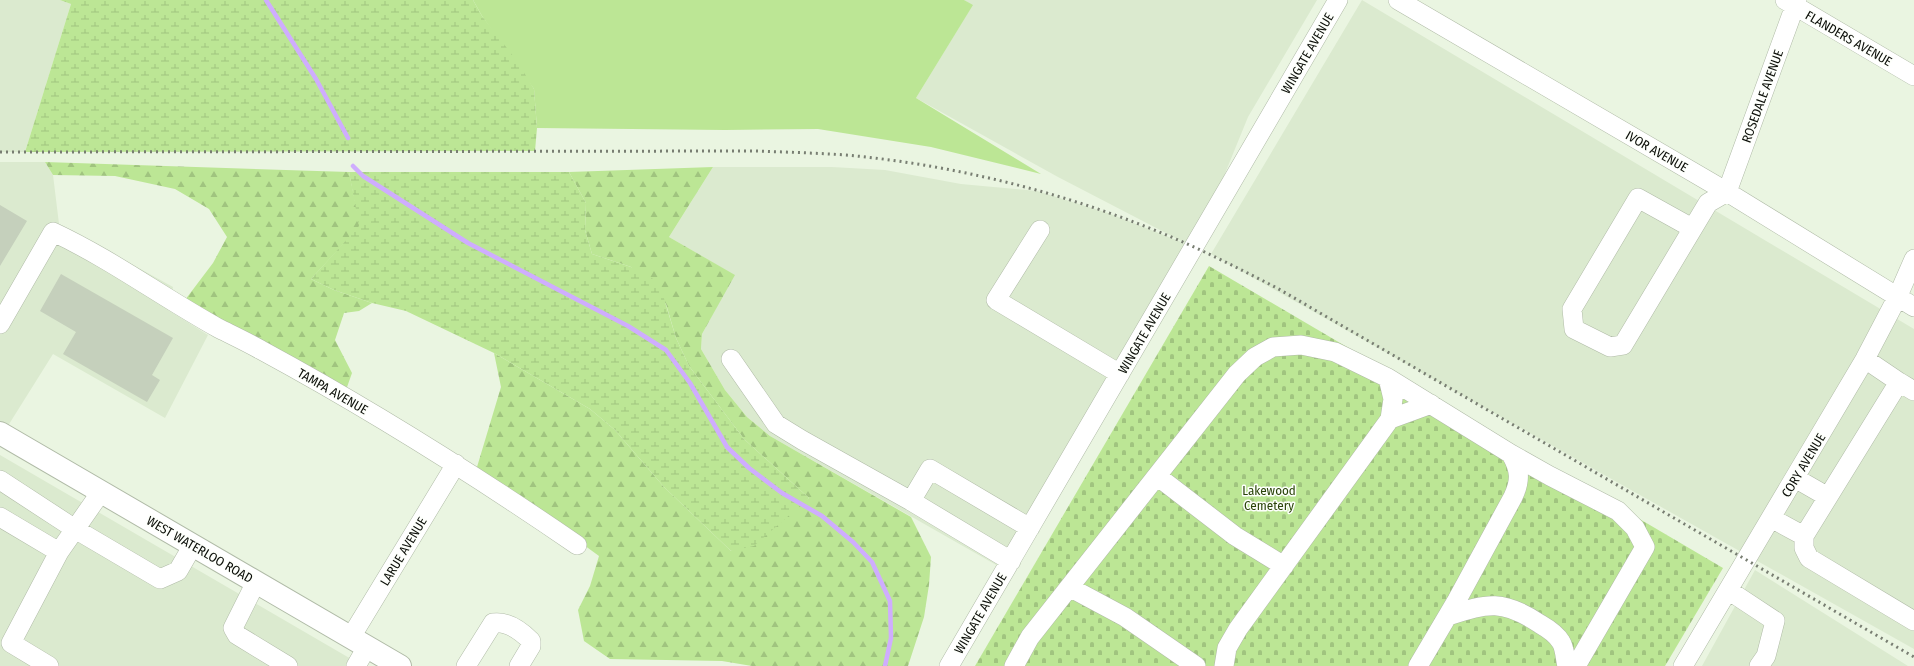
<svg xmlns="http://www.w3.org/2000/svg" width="1914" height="666" viewBox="0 0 1914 666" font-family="'Fira Sans Condensed',sans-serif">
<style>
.built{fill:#dbeacf}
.green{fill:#bce695}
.forest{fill:url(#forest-firs)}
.wetland{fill:url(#wetland-marsh)}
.cemetery{fill:url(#cemetery-stones)}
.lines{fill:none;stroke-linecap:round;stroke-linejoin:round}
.stream{stroke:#cfadfe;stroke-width:4.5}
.building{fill:#c5d0bc}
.minor-casing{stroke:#b0bba7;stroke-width:20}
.major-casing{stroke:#b0bba7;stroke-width:24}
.minor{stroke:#fff;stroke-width:19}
.major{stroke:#fff;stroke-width:22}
.rail{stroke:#787e72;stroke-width:3;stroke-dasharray:2 4;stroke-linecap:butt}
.labels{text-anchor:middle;stroke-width:3;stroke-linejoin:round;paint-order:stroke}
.street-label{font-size:13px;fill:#0b0e08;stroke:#fdfffb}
.park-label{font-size:13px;fill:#2a4409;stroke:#fdfffb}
</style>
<defs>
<pattern id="forest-firs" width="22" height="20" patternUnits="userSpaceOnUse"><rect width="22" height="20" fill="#bce695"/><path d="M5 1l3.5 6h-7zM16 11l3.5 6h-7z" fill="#a0c47f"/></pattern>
<pattern id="wetland-marsh" width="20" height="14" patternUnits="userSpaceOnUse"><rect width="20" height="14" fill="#bce695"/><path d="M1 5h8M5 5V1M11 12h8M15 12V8" fill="none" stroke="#a0c47f"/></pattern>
<pattern id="cemetery-stones" width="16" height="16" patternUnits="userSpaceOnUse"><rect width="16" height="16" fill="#bce695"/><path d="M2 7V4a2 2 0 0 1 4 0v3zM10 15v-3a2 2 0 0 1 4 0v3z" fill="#a0c47f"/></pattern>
</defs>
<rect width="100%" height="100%" fill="#eaf5e1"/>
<path class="built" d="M0,0H60L71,4L25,152H0Z
M964,0H1317L1248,117L1195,247L1005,570L770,436L747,417L725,390L701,349L702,334L734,275L669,237L713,167H832L885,170L961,184L1037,191L1108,213L1189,245L1058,177L916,98L972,6Z
M1362,0L1914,329V649L1211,254Z
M0,162H45L53,175L59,224L173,287L168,310L208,335L165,418L53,354L6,429L0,425Z
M0,455L358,663L356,666H0Z
M1755,570L1908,666H1702Z"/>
<path class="green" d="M473,0H964L973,5L916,98L1041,174L931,147L818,129L725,130L537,128L534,89L482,16Z"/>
<path class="forest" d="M45,162L349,172L360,226L311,279L334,290L372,303L359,311L344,313L335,340L352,373L346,390L185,300L213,263L227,237L209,209L175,189L115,176L53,175Z
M713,167L669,237L735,275L702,334L701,349L725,390L747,417L770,436L911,517L931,557L929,585L924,617L908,666H752L722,661L610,659L584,641L578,610L590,586L599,556L477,467L501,387L494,353L590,409L615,430L664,487L731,551L809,498L744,439L689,366L676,338L666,304L631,267L592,254L585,230L586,203L569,172Z"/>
<path class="wetland" d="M60,0H473L482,16L517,61L534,89L537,128L535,151L25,152L71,4Z
M349,172H569L586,203L585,230L592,254L631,267L659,282L676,338L689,366L744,439L809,498L754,546L731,551L664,487L615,430L590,409L494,353L406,311L372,303L334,290L311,279L359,226Z"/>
<path class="cemetery" d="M1209,266L1723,568L1665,666H975Z"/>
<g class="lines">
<path class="stream" d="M266,0L316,79L348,138
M353,166L363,176L468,243L628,326L666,350L690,383L727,447L749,468L782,493L822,516L853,542L872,562L890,601L891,638L885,666"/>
</g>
<path class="building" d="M0,205L27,221L0,266Z
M61,274L173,338L152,375L160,380L147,402L63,354L76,332L40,311Z"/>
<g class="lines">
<g class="minor-casing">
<path id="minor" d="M1398,0L1727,192L1914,307
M1785,0L1914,76
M1692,228L1638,198L1572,309L1574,329L1610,347L1623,345L1708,203L1727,192L1797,0
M1040,230L996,300L1120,374
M0,324L53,232C111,259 162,297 218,328C232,335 247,342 261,350C370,409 475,475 577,545
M731,359L776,424L802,440L911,501
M1899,382L1914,391
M1390,419L1431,404
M1511,454L1550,476L1618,511L1635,528L1645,547L1576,666
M1157,476L1235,536L1284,566
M1795,478L1828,497
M0,480L75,529L160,579L178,571L193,545
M0,517L59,552L101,492
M1771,518L1804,536L1899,382L1865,359
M1804,536V548L1809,558L1914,621
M1011,561L911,501L930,469L1030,528
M256,582L233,628L237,635L288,666
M1069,587L1125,617L1196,666
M1728,590L1775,621L1766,656L1759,666
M1448,616C1488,603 1503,599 1540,624C1547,628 1557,635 1561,642C1565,648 1565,659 1567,666
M351,637L456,464
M49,666L11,643L59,552
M356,666L367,647
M466,666L493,623C507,621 521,631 531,641V646L519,666
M949,666L1338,0
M1014,666L1030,637L1237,374L1255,357L1273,347L1301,345L1335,352L1388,378L1511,454C1520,470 1521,480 1513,497L1457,600L1418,666
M1224,666L1227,648L1238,629L1390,419L1393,399L1388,378
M1683,666L1865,359L1897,298L1914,259"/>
</g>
<g class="major-casing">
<path id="major" d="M0,433L400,666"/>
</g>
<use href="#minor" class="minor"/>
<use href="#major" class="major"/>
<path class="rail" d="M0,152L755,151C785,152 815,153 846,155C945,164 1046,188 1139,224C1187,242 1232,265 1277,288L1914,657"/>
</g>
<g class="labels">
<g class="street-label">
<text transform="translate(1849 38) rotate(30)" y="5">FLANDERS AVENUE</text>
<text transform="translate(1307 53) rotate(-60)" y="5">WINGATE AVENUE</text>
<text transform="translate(1762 96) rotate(-70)" y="5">ROSEDALE AVENUE</text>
<text transform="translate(1657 151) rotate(30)" y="5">IVOR AVENUE</text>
<text transform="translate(1144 333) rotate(-60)" y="5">WINGATE AVENUE</text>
<text transform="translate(333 391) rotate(30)" y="5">TAMPA AVENUE</text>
<text transform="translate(1803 465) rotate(-59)" y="5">CORY AVENUE</text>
<text transform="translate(200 549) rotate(30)" y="5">WEST WATERLOO ROAD</text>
<text transform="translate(403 551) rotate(-59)" y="5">LARUE AVENUE</text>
<text transform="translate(980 613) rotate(-60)" y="5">WINGATE AVENUE</text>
</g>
<g class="park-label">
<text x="1269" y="495">Lakewood<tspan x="1269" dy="15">Cemetery</tspan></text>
</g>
</g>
</svg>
